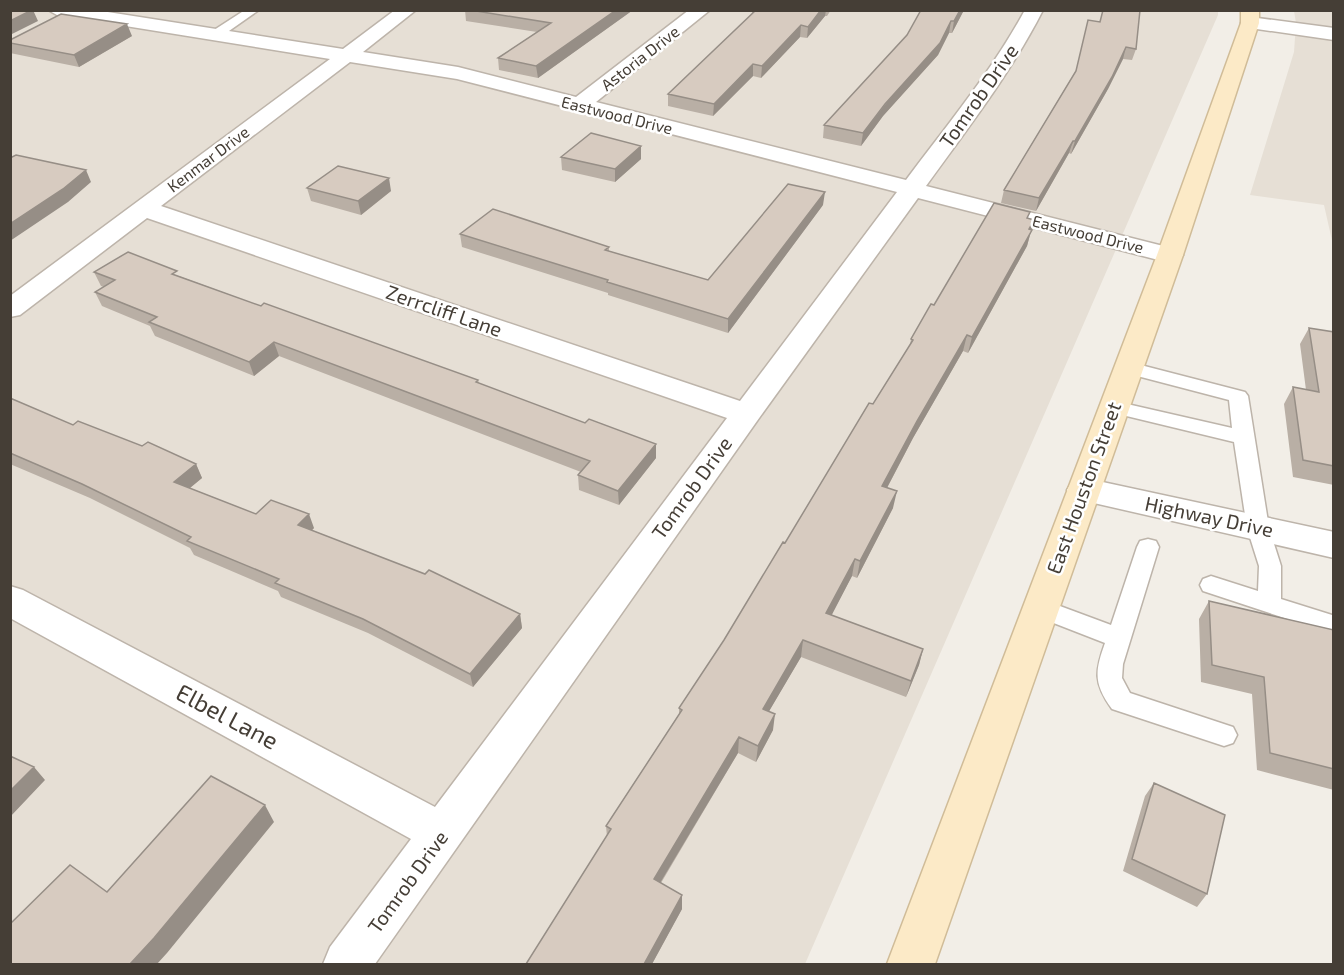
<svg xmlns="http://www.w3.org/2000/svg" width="1344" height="975" viewBox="0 0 1344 975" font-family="'Exo 2',sans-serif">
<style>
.residential{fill:#e6dfd5}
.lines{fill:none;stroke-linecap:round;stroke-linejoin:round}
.lane-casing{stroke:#bdb4aa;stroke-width:3}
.street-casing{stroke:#bdb4aa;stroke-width:3}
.secondary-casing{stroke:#d0bc98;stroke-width:3}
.lane{fill:#fff;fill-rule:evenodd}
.street{fill:#fff;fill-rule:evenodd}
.secondary{fill:#fceac7;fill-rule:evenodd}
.wall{fill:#b9afa5}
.shaded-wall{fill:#968e86}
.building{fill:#d7cbc0;stroke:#968e86;stroke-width:1.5}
.labels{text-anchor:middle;stroke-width:5;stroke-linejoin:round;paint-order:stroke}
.far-street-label{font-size:16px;fill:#453e36;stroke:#fff}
.street-label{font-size:20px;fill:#453e36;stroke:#fff}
.near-street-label{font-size:24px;fill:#453e36;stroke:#fff}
</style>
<rect width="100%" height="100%" fill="#f2eee7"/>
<path class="residential" d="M10,11H1218V15L805,964H11Z
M1294,11H1333V245L1324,205L1250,195L1294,52L1296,23Z"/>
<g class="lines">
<g class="lane-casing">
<path id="lane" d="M245,10H259L219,38H211V32Z
M1129,362L1245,392L1248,396L1269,528L1281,566V599L1332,615V629L1324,631L1203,591L1200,585L1203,579L1211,576L1258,591L1259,566L1247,528L1234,442L1114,413L1107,411L1104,407L1107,403L1114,401L1232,428L1229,400L1122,372L1120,368L1122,364Z
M1148,539L1156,541L1159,547L1123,664L1122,678L1130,693L1233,727L1237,735L1233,743L1224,746L1112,709C1093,683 1095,671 1105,643L1033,615L1029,608L1033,601L1041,599L1111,625L1137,547L1140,541Z"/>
</g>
<g class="street-casing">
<path id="street" d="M48,10H95L343,49L395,10H416L363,52L458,67L576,97L689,10H710L596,102L906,180C947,125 992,71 1025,10H1043C1011,73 967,129 926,186L1179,250L1183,255L1179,260L1170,263L918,198L757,421L375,964H323L330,947L411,839L10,618V586L23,590L435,807L727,418L147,218L20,315L10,317V296L330,59L57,15ZM350,62L457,79L897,192L740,401L161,206Z
M1250,17L1334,28V40L1243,27L1241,23L1243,19Z
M1084,478L1334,532V558L1072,498L1067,490L1072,482Z"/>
</g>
<g class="secondary-casing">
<path id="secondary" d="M1241,10H1259V23L1183,255L935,964H887L1157,255L1241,23Z"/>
</g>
<use href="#lane" class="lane"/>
<use href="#street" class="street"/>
<use href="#secondary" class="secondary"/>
</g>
<path class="wall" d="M465,10H633L538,78L499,70L498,58L537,32L466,21Z
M752,10H831L827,16H825L807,38L800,37L761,78L753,76L713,116L668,106V94L752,14Z
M964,10L952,33H949L938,55L883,116L861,146L823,138L824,125Z
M1099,22L1136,49L1132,60L1123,59L1108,89L1071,154L1069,153L1036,211L1001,203L1004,190L1075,72Z
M132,36L79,67L10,53V40Z
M641,146V159L615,182L562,170L561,157Z
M307,188L391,191L361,215L311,201Z
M823,205L728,333L608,295V293L462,247L460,234L609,247V251L708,280Z
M1028,218L1034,220L1027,246L968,353L963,351L913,438L887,488L893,508L857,578L852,576L831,615L923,649L919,665L906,697L801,657L769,711L773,730L756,762L738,753L661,883L682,895V909L652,964H526L607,837L606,826L679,714V708L724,640L873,404L910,345L911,339L934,305Z
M94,272L179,276L261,306L478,380L479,383L656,458L619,505L579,490L578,475L581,472L279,356L254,376L155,336L150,326L102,306L95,292L104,287L101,286Z
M1309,328L1334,332V485L1293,477L1284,404L1293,387L1306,390L1300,344Z
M10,398L73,425L196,464L202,478L190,488L256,514L314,528L312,530L520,614L522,628L473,687L368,633L281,597L278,591L194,555L190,548L90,498L10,464Z
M1209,601L1334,630V790L1257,770L1252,694L1201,682L1199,619Z
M1154,783L1207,894L1197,907L1123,871L1145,796Z"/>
<path class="shaded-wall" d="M32,10H33L38,21L10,35V21Z
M616,10H633L538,78L536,66Z
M821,10H826L825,16L807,38L808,27Z
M960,10H964L952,33L954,21Z
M951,21L949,33L938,55L883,116L861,146L863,133Z
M127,24L132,36L79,67L74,55Z
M801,25L800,37L761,78L762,66Z
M1126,47L1123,59L1108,89L1071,154L1075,141Z
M753,64V76L713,116L714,104Z
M1073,141L1069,153L1036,211L1039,198Z
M641,146V159L615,182V169Z
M86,170L91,182L68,202L10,241V224Z
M389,178L391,191L361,215L358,201Z
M825,192L823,205L728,333V319Z
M1034,220L1027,246L968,353L972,337Z
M967,335L963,351L913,438L879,503L882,486L917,421Z
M274,342L279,356L254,376L249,362Z
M656,444V458L619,505L618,491Z
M196,464L202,478L180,496L174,482Z
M897,491L893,508L857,578L860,561Z
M309,514L314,528L303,539L298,525Z
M855,559L852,576L824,630L826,613Z
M520,614L522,628L473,687L470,674Z
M803,640L801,657L761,725L763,709Z
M923,649L919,665L906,697L911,681Z
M775,714L773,730L756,762L758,746Z
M739,737L738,753L654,893V879Z
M34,767L45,780L10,817V791Z
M265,805L274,822L167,953L157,964H130Z
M682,895V909L652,964H644Z"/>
<path class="building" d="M10,10H32L10,21Z
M470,10H616L536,66L498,58L551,23Z
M756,10H821L808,27L801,25L762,66L753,64L714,104L668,94Z
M921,10H960L954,21H951L940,43L885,104L863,133L824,125L907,35Z
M1103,10H1140L1136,49L1126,47L1112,77L1075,141H1073L1039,198L1004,190L1076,71L1088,20L1100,22Z
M61,14L127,24L74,55L10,43V40Z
M591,133L641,146L615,169L561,157Z
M16,155L86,170L63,189L10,224V158Z
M338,166L389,178L358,201L307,188Z
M788,184L825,192L728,319L607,282L608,280L460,234L493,209L609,247L605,250L708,280Z
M994,203L1030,212L1027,218L1034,220L1029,229L1032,230L972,337L967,335L917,421L882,486L897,491L860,561L855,559L826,613L923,649L911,681L803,640L763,709L775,714L758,746L739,737L654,879L682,895L644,964H526L611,829L606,826L682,710L679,708L724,640L783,542L785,543L869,403L873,404L913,340L911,339L931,304L934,305Z
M128,252L177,271L172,274L261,306L264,303L478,380L476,382L585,423L589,419L656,444L618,491L578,475L590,461L274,342L249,362L149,322L157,317L95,292L115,280L94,272Z
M1309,328L1334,332V466L1303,460L1293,387L1319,392Z
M10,398L73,425L78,421L142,446L148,442L196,464L174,482L256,514L271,500L309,514L298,525L425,574L429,570L520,614L470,674L363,619L275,583L279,579L187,541L191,537L82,484L10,453Z
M1209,601L1334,630V769L1270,753L1264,677L1212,665Z
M10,756L34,767L10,791Z
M211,776L265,805L154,938L130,964H10V924L70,865L107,892Z
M1154,783L1225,815L1207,894L1132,859Z"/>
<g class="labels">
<g class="far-street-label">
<text transform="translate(640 58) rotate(-38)" y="6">Astoria Drive</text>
<text transform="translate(617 115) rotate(14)" y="6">Eastwood Drive</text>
<text transform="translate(208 159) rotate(-37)" y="6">Kenmar Drive</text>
<text transform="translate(1088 234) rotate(14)" y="6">Eastwood Drive</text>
</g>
<g class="street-label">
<text transform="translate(979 96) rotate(-55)" y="7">Tomrob Drive</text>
<text transform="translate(444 311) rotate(19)" y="7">Zerrcliff Lane</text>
<text transform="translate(692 488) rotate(-54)" y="7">Tomrob Drive</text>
<text transform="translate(1084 488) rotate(-70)" y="7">East Houston Street</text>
<text transform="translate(1209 517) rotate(12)" y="7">Highway Drive</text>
<text transform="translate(408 882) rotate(-54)" y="7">Tomrob Drive</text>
</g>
<g class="near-street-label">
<text transform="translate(227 717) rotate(28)" y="8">Elbel Lane</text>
</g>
</g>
<rect width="1344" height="975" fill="none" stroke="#453e36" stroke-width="24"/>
</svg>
